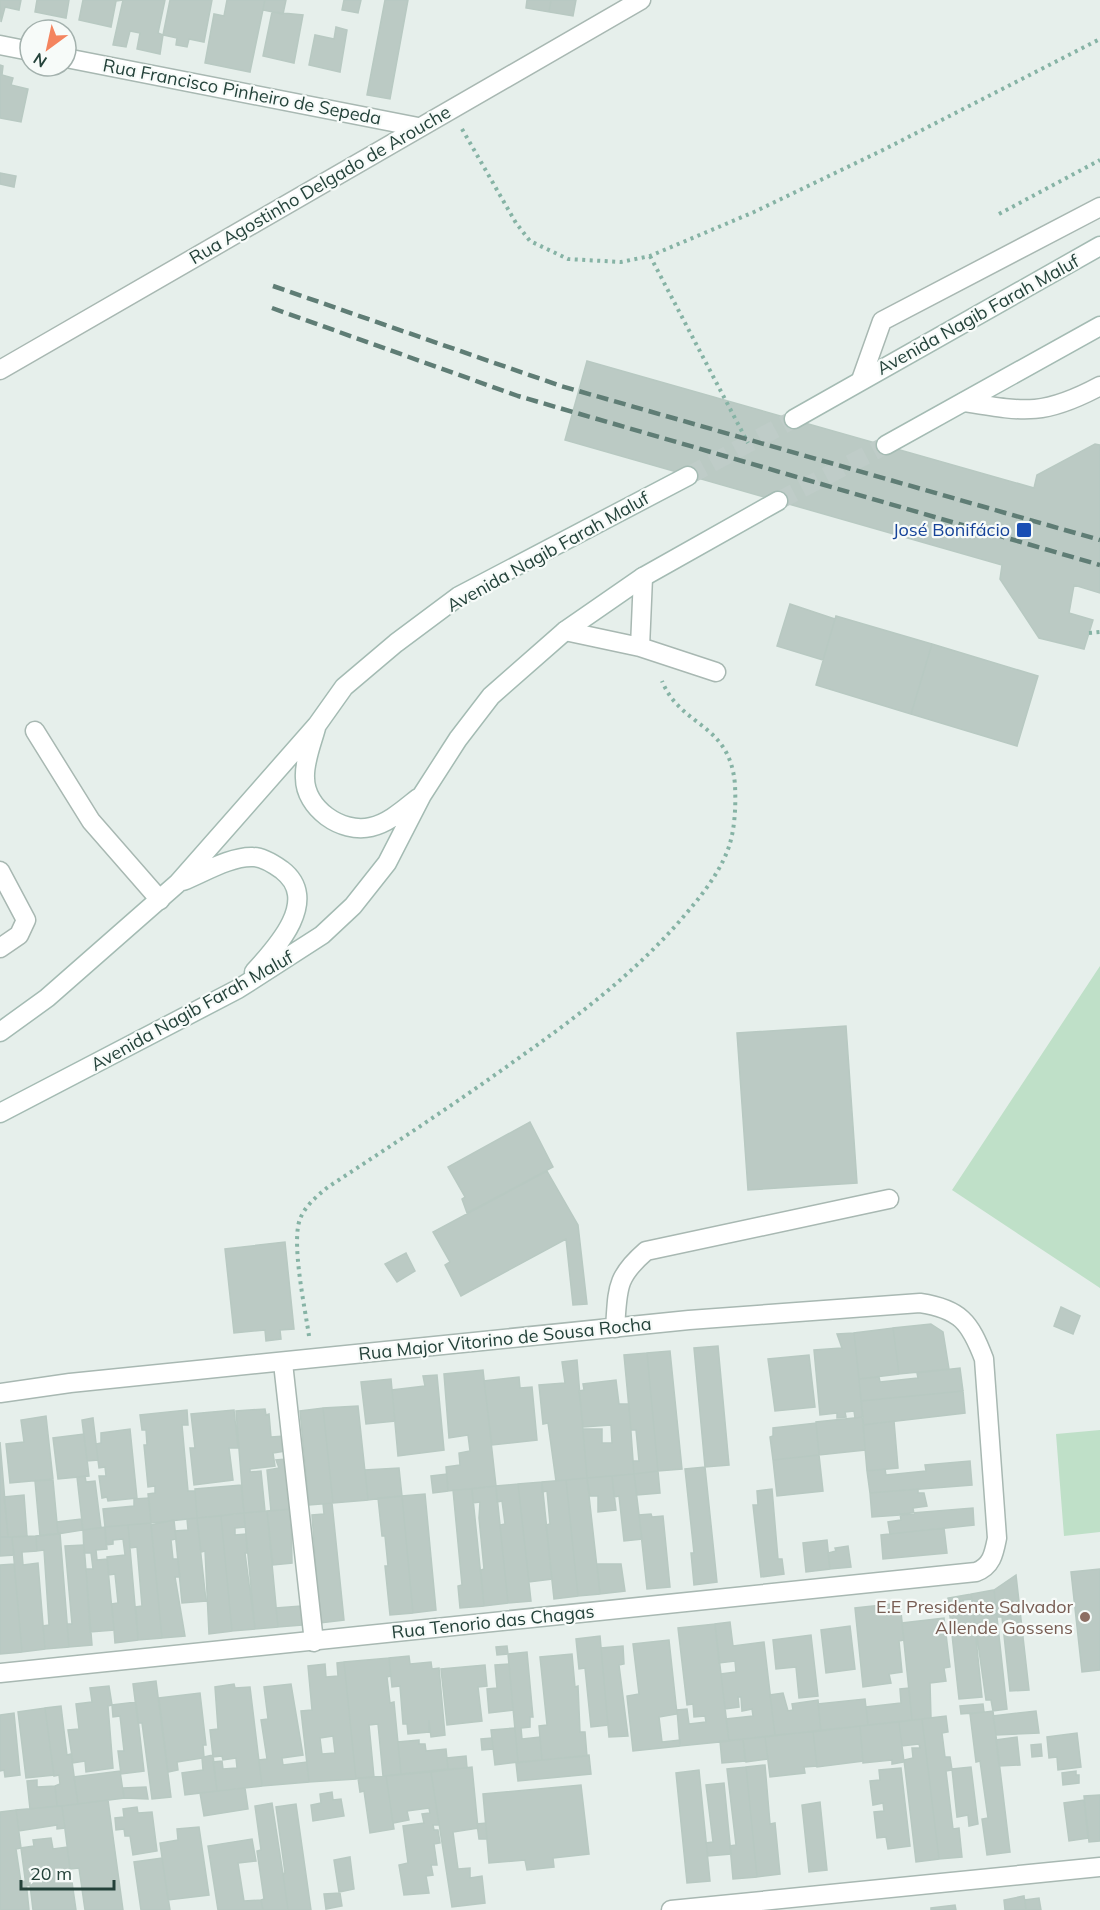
<svg xmlns="http://www.w3.org/2000/svg" width="1100" height="1910" viewBox="0 0 1100 1910" font-family="Mulish,sans-serif">
<style>
.green{fill:#bfe0c8}
.building{fill:#bbcac4;stroke:#b8c9c2;stroke-width:1.5;fill-rule:evenodd}
.lines{fill:none;stroke-linecap:round;stroke-linejoin:round}
.secondary-tunnel{stroke:#bfccc8;stroke-width:18;stroke-dasharray:18 9;stroke-linecap:butt}
.service-casing{stroke:#a8b8b2;stroke-width:21}
.minor-casing{stroke:#a8b8b2;stroke-width:21}
.secondary-casing{stroke:#a4bbb3;stroke-width:21}
.path{stroke:#86b3a5;stroke-width:4;stroke-dasharray:3 4.5;stroke-linecap:butt}
.service{stroke:#fff;stroke-width:18}
.minor{stroke:#fff;stroke-width:18}
.secondary{stroke:#fff;stroke-width:18}
.rail{stroke:#5f7d75;stroke-width:4.5;stroke-dasharray:12 6;stroke-linecap:butt}
.transit-dot{fill:#1a4fb4;stroke:#f7fbf9;stroke-width:2}
.education-dot{fill:#8d6e63;stroke:#f7fbf9;stroke-width:2}
.labels{text-anchor:middle;stroke-width:4.5;stroke-linejoin:round;paint-order:stroke}
.street-label{font-size:18px;fill:#24423a;stroke:#f7fbf9}
.transit-label{font-size:18px;fill:#164399;stroke:#f7fbf9;text-anchor:end}
.education-label{font-size:18px;fill:#785e54;stroke:#f7fbf9;text-anchor:end}
</style>
<rect width="100%" height="100%" fill="#e6efeb"/>
<path class="green" d="M1100,966V1288L952,1190Z
M1100,1430V1532L1064,1536L1056,1434Z"/>
<path class="building" d="M0,0H21L19,10L5,7L1,22Z
M37,0H69L66,18L35,12Z
M83,0H123L116,1L111,27L79,20Z
M123,0H165L158,33L163,35L160,54L137,49L140,33L130,31L126,47L113,45Z
M170,0H212L204,42L189,39L187,47L176,45L177,38L163,35Z
M227,0H265L250,72L205,63L214,14L224,16Z
M265,0H286L283,14L263,10Z
M344,0H361L358,13L342,10Z
M385,0H408L390,99L367,95Z
M527,0H551L549,12L526,8Z
M551,0H576L573,16L549,12Z
M272,12L303,15L294,63L263,56Z
M336,27L347,30L340,72L309,65L315,35L334,39Z
M0,65L3,66L2,75L13,78L11,85L28,89L21,122L0,118Z
M0,173L16,176L14,187L0,184Z
M587,361L1034,488L1037,475L1095,444L1100,445V593L1074,585L1069,613L1093,620L1084,649L1039,638L1000,579L1002,565L565,440Z
M790,604L835,619L823,660L777,646Z
M836,616L932,644L911,714L816,685Z
M932,644L1038,676L1017,746L911,714Z
M846,1026L857,1183L748,1190L737,1033Z
M530,1122L553,1167L467,1213L462,1199L465,1197L448,1167Z
M547,1171L578,1225L587,1304L573,1305L566,1239L461,1296L445,1265L450,1262L433,1232Z
M285,1242L294,1329L280,1330L281,1339L266,1341L265,1330L234,1333L225,1249Z
M406,1253L415,1271L397,1282L385,1264Z
M1061,1307L1080,1316L1073,1334L1054,1326Z
M931,1324L943,1332L949,1369L899,1374L893,1328Z
M893,1328L899,1374L859,1379L854,1333Z
M854,1333L863,1417L855,1418L854,1411L845,1412L846,1417L837,1418V1413L820,1415L814,1350L842,1348L837,1334Z
M718,1346L729,1465L705,1467L694,1348Z
M670,1351L682,1469L658,1471L647,1353Z
M647,1353L658,1471L634,1474L633,1461H639L636,1430H631L624,1355Z
M809,1355L815,1407L775,1411L768,1359Z
M577,1360L587,1478L556,1481L548,1423L543,1424L539,1385L565,1383L562,1362Z
M960,1368L963,1391L861,1401L859,1379L879,1377L880,1382L918,1378L917,1373Z
M483,1370L496,1486L448,1491L446,1467L460,1465L459,1453L470,1451L468,1435L449,1438L444,1374Z
M437,1375L444,1450L398,1456L392,1390L425,1386L423,1376Z
M519,1377L520,1388L532,1387L537,1440L492,1445L484,1381Z
M391,1379L395,1421L366,1424L361,1382Z
M616,1380L619,1404H629L634,1474L587,1478L583,1429H602V1443H612L611,1425L583,1427L579,1391L584,1390L583,1384Z
M963,1391L965,1413L863,1425L861,1401Z
M358,1406L368,1500L333,1503L323,1408Z
M323,1408L333,1503L309,1505L300,1411Z
M265,1409L266,1415L269,1414L271,1437L284,1436L285,1451L273,1453L275,1466L250,1469V1472L261,1471L265,1511L244,1513L236,1411Z
M187,1410L188,1425H182L188,1491H195L197,1518L151,1523L148,1494L155,1493V1486L148,1487L144,1445H147L146,1430H142L140,1415Z
M234,1410L238,1448H229L233,1480L194,1485L190,1448H195L191,1414Z
M46,1416L53,1479L10,1483L6,1444L24,1442L21,1420Z
M863,1417L865,1450L819,1455L816,1422Z
M93,1418L98,1460L87,1461L82,1420Z
M894,1421L898,1468L867,1471L863,1425Z
M816,1423L819,1455L773,1460L770,1437L773,1436V1428Z
M130,1429L137,1498L108,1501L107,1497L102,1498L99,1476H106L105,1467L99,1468L96,1444L101,1443V1433Z
M84,1434L89,1476L58,1479L53,1438Z
M0,1442L8,1537H0Z
M819,1455L823,1491L777,1496L773,1460Z
M286,1459L291,1509L271,1511L267,1470L279,1468L276,1460Z
M970,1461L972,1485L870,1493L867,1471L885,1469L886,1475L926,1471L925,1465Z
M705,1467L717,1582L694,1585L691,1553H694L685,1469Z
M399,1468L402,1496L368,1500L365,1470Z
M658,1471L660,1493L637,1495L634,1474Z
M447,1474L448,1491L433,1493L431,1476Z
M634,1474L642,1539L624,1541L619,1496L614,1497L612,1476Z
M85,1476L86,1482L95,1481L101,1528L83,1530L77,1477Z
M612,1476L616,1510L598,1512V1496H590L587,1478Z
M587,1478L600,1594L578,1596L566,1480Z
M53,1480L58,1534L40,1536L35,1481Z
M566,1480L578,1596L554,1599L546,1525L550,1524L547,1491L542,1492V1482Z
M542,1482L552,1579L529,1582L518,1484Z
M518,1484L531,1601L508,1603L500,1525L505,1524L502,1501L497,1502L496,1486Z
M241,1485L244,1513L197,1518L195,1489Z
M496,1486L508,1603L484,1606L481,1570L484,1569L479,1518L480,1502L473,1503L472,1489Z
M472,1489L484,1606L460,1608L458,1586L462,1585L453,1490Z
M772,1489L778,1559H782L784,1574L761,1577L753,1505H758L757,1491Z
M918,1489V1493H924L927,1506L913,1508L914,1514L872,1517L870,1493Z
M425,1494L436,1610L413,1613L402,1496Z
M24,1495L27,1536L8,1537L4,1497Z
M402,1496L413,1613L390,1615L385,1566H388L385,1536H382L378,1498Z
M149,1498L151,1523L105,1527L103,1509L134,1506V1499Z
M332,1503L344,1620L320,1623L312,1515L324,1514L323,1504Z
M973,1508L974,1525L890,1534L888,1522L901,1520L900,1514Z
M291,1509L292,1563L273,1565L267,1511Z
M267,1511L278,1627L255,1629L244,1513Z
M244,1513L245,1527L235,1528V1535L246,1534L247,1553H245L255,1629L232,1631L221,1516Z
M651,1514L652,1517L663,1516L670,1587L647,1589L639,1515Z
M221,1516L232,1631L209,1634L205,1551L201,1552L197,1518Z
M197,1518L206,1601L182,1603L175,1531L188,1530L187,1519Z
M81,1519L83,1530L58,1534L57,1522Z
M174,1520L176,1539L171,1540L173,1559H178L180,1577H175L185,1636L162,1638L151,1525Z
M151,1523L162,1638L138,1640L136,1607L142,1606L137,1547L130,1548L128,1525Z
M128,1525L138,1640L115,1643L112,1604L118,1603L115,1574L109,1575L107,1557L125,1555L123,1539L113,1540V1544L106,1545L105,1527Z
M105,1527L107,1549L96,1550L97,1560L107,1559L114,1630L90,1632L86,1569H93L91,1553H84L83,1530Z
M944,1528L947,1553L883,1559L881,1535Z
M60,1533L69,1647L45,1649L43,1626L49,1625L44,1550L37,1551L36,1536Z
M36,1536L37,1551L22,1552L23,1565L38,1563L45,1649L22,1652L12,1537Z
M0,1537H12L14,1555L0,1556Z
M827,1540L830,1569L806,1572L803,1543Z
M84,1545L92,1645L69,1647L67,1624H72L65,1546Z
M848,1546L851,1567L830,1569L828,1553L836,1551L835,1548Z
M14,1564L22,1652L0,1654V1565Z
M597,1564H621L625,1591L600,1594Z
M1100,1569V1670L1082,1672L1071,1572Z
M1016,1575L1029,1690L1010,1691L1002,1617H997L994,1590Z
M994,1590L1007,1709L993,1711L991,1700H986L971,1594Z
M971,1594L972,1599L963,1600L964,1611L973,1609L982,1697L959,1699L948,1598Z
M900,1603L904,1640L899,1641L902,1672L889,1674L891,1683L863,1687L855,1608Z
M301,1606L302,1625L278,1627L276,1608Z
M944,1618L950,1667L944,1668L946,1681L930,1683L931,1718L912,1720L902,1623Z
M730,1622L733,1646L764,1642L775,1735L729,1741L726,1719L753,1716L752,1709L742,1711L741,1697H738L739,1707L725,1709L721,1674L736,1672L735,1661L719,1663L715,1624Z
M715,1624L729,1741L680,1746L677,1710L687,1709L689,1724L706,1722L705,1716L694,1717L693,1704L687,1705L678,1628Z
M850,1626L855,1669L826,1673L821,1630Z
M811,1635L818,1696L799,1698L796,1667L776,1669L773,1640Z
M600,1636L608,1725L591,1727L585,1668L579,1669L576,1639Z
M669,1640L677,1714L659,1717L662,1742L680,1740V1746L633,1751L627,1696L639,1694L633,1644Z
M507,1646L508,1654L497,1655L496,1647Z
M623,1646L624,1664L619,1665L628,1736L609,1737L601,1648Z
M527,1652L533,1717H530V1727L521,1728L522,1739L540,1737L542,1760L518,1762L508,1654Z
M572,1654L575,1687L578,1686L580,1732H585L587,1756L542,1760L539,1726L547,1725L540,1657Z
M409,1656L410,1664L431,1662L432,1669L439,1668L445,1735L431,1737L429,1720V1732L408,1734L407,1724H403L400,1686L392,1687L389,1658Z
M389,1658L391,1676L387,1677L390,1703L394,1702L401,1774L383,1776L378,1724L369,1725L374,1777L356,1779L344,1662Z
M344,1662L356,1779L309,1782L301,1711L312,1710L308,1666L325,1664L326,1677L338,1676L337,1663ZM333,1736L335,1753L322,1754L320,1738Z
M509,1664L513,1710L489,1713L487,1689L497,1688L495,1665Z
M485,1665L487,1686L478,1687L482,1721L447,1725L441,1669Z
M156,1681L171,1797L152,1799L142,1723H138L133,1684Z
M234,1684L235,1688L250,1687L262,1786L217,1791L213,1762L222,1761L223,1769L237,1768L236,1758L223,1760L222,1756L213,1757L210,1730L218,1729L215,1687Z
M291,1684L303,1755L282,1758L283,1765L307,1762L309,1782L262,1786L259,1760L267,1759L261,1720L268,1719L264,1687Z
M109,1686L112,1705L108,1706L113,1768L86,1772L85,1761L73,1763L68,1730L79,1729L76,1704L92,1702L90,1688Z
M909,1688L912,1720L868,1725L866,1707L901,1703L900,1689Z
M200,1693L206,1745H203L204,1757L213,1755L217,1791L185,1795L182,1773L203,1770L202,1758L177,1762L178,1770L168,1772L159,1698Z
M783,1693L788,1711L793,1710L792,1704L818,1700L821,1731L775,1735L770,1695Z
M865,1699L868,1725L821,1731L818,1704Z
M136,1702L144,1771L121,1774L118,1751H124L120,1716L113,1717L112,1705Z
M983,1704L984,1712L961,1714L960,1706Z
M61,1706L67,1755L71,1754L78,1804L61,1806H57L55,1786L60,1784L59,1775L54,1776L45,1708Z
M45,1708L54,1775L26,1778L18,1712Z
M993,1711L1010,1852L987,1855L982,1819L988,1818L980,1761L976,1762L970,1714Z
M1036,1711L1039,1733L996,1735L993,1716Z
M14,1713L20,1775L5,1777L4,1770L0,1771V1715Z
M946,1716L948,1732L942,1733L945,1757H950L952,1770L946,1771L953,1829L959,1828L962,1857L939,1859L922,1719Z
M922,1719L939,1859L916,1862L904,1760L913,1758L912,1748H920L919,1744L902,1746L899,1722Z
M899,1722L904,1762L892,1764V1760L863,1763L860,1726Z
M860,1726L863,1761L817,1767L813,1731Z
M515,1728L518,1762L495,1765L491,1730Z
M813,1731L817,1766L804,1767L805,1773L770,1777L765,1737Z
M1077,1733L1081,1767L1058,1770L1057,1757L1049,1758L1047,1737Z
M765,1737L768,1759L746,1762L743,1739Z
M1017,1737L1020,1765L999,1766L996,1740Z
M492,1738L493,1749L482,1750L481,1739Z
M743,1739L745,1761L722,1763L720,1741Z
M419,1740V1744H425L426,1751L446,1749L448,1769L401,1774L398,1742Z
M1041,1744L1042,1756L1032,1757L1031,1745Z
M589,1755L591,1774L518,1781L516,1763Z
M466,1756L467,1768L448,1769L447,1758Z
M765,1765L770,1824L775,1823L780,1874L757,1877L746,1767Z
M472,1767L478,1828L453,1832L458,1869L470,1868V1878L482,1876L485,1903L452,1907L431,1772Z
M746,1767L757,1877L733,1879L730,1846L736,1845L727,1769Z
M971,1767L978,1824L969,1826L968,1815L957,1817L952,1769Z
M901,1768L910,1846L888,1849L886,1837L877,1838L874,1812L884,1811L883,1803L873,1805L870,1781L880,1780L879,1770Z
M699,1770L710,1881L687,1883L676,1773Z
M120,1771L124,1798L78,1804L74,1777Z
M1076,1771V1775H1079V1783L1063,1785L1062,1773Z
M431,1772L439,1825H433L434,1830H438L440,1843L434,1844L437,1865H431L433,1875L426,1876L429,1893L404,1895L399,1865L408,1863L403,1826L424,1823L422,1814L430,1813L429,1808L407,1811L409,1820L393,1823L386,1776Z
M386,1776L394,1829L370,1833L364,1791L360,1792L358,1778Z
M37,1780V1787L55,1786L57,1806L30,1809L27,1781Z
M724,1783L731,1854L708,1856L706,1843L713,1842L706,1785Z
M581,1785L589,1854L553,1858L554,1867L527,1870L525,1860L489,1863L483,1794Z
M146,1787L148,1799L124,1798L123,1788Z
M245,1788L248,1809L204,1816L200,1793Z
M332,1792L333,1800L341,1799L344,1816L313,1821L311,1805L321,1803L320,1794Z
M1100,1795V1841L1089,1842L1084,1796Z
M108,1800L123,1910H85L79,1868L70,1869L62,1806Z
M1084,1800L1088,1838L1069,1841L1064,1803Z
M820,1802L827,1870L809,1872L802,1805Z
M272,1803L283,1874L288,1910H263L261,1900L264,1899L257,1851L261,1850L255,1806Z
M296,1804L311,1910H288L283,1874L285,1873L276,1807Z
M62,1806L65,1828L57,1829V1825L19,1831L16,1810Z
M137,1807L138,1813L152,1812L157,1851L133,1855L130,1836H125L124,1829L116,1830L115,1818L124,1817L123,1809Z
M16,1810L21,1848L16,1849L21,1882L26,1881L29,1910H0V1812Z
M486,1823L487,1839H479L477,1824Z
M199,1827L209,1895L168,1900L160,1843L178,1840L177,1829Z
M51,1838L53,1849L67,1847L76,1910H33L30,1885L26,1886L21,1848L34,1846L33,1840Z
M252,1839L256,1861L238,1863L244,1901L261,1900L263,1910H218L208,1846Z
M350,1857L354,1889L339,1892L334,1860Z
M162,1858L170,1910H141L134,1862Z
M340,1893L342,1906L326,1909L324,1894Z
M1024,1896L1026,1910H1005L1004,1900Z
M1039,1898L1041,1910H1026L1025,1900Z
M955,1905L956,1910H931V1908Z"/>
<g class="lines">
<path class="secondary-tunnel" d="M688,476L794,419
M778,501L886,445"/>
<g class="service-casing">
<path id="service" d="M861,380L882,321L1100,207
M964,402C1025,412 1044,416 1100,386
M565,631L640,647L716,672
M640,647L643,577
M35,731L91,821L160,900
M0,871L26,920L19,935L0,948
M615,1328C618,1289 615,1278 646,1251L889,1199
M283,1363L314,1642"/>
</g>
<g class="minor-casing">
<path id="minor" d="M0,45L30,51
M66,58L418,127
M0,370L641,0
M0,1393L70,1383L689,1320L920,1303C960,1309 970,1322 984,1359L997,1538C994,1553 992,1566 976,1572L0,1673
M671,1910L1100,1867"/>
</g>
<g class="secondary-casing">
<path id="secondary" d="M794,419L1100,246
M886,445L1100,326
M316,728C312,743 304,762 305,778C305,808 341,834 371,827C389,823 404,809 418,798
M183,881C203,873 231,856 253,857C262,857 275,865 282,870C321,900 276,948 254,972
M0,1032L47,998L178,883L317,725L344,687L396,643L459,596L688,476
M0,1113L238,989L322,935L353,906L387,863L422,795L458,739L491,696L565,631L643,577L778,501"/>
</g>
<path class="path" d="M462,129L516,223L530,241L568,259L621,262L650,256L754,212L885,149L1100,39
M999,214L1100,160
M650,256L748,443
M1089,633L1100,632
M309,1336C305,1308 291,1243 300,1219C305,1206 317,1196 328,1187C394,1144 459,1101 523,1055C578,1016 633,974 678,923C697,901 716,879 727,852C735,832 736,807 735,785C730,722 681,728 662,681"/>
<use href="#service" class="service"/>
<use href="#minor" class="minor"/>
<use href="#secondary" class="secondary"/>
<path class="rail" d="M273,286L561,386L1100,540
M272,308L518,396L1100,565"/>
</g>
<rect class="transit-dot" x="1016" y="522" width="16" height="16" rx="3"/>
<circle class="education-dot" cx="1085" cy="1617" r="6"/>
<g class="labels">
<g class="street-label">
<text transform="translate(242 92) rotate(11)" y="6">Rua Francisco Pinheiro de Sepeda</text>
<text transform="translate(320 185) rotate(-30)" y="6">Rua Agostinho Delgado de Arouche</text>
<text transform="translate(978 315) rotate(-29)" y="6">Avenida Nagib Farah Maluf</text>
<text transform="translate(548 552) rotate(-29)" y="6">Avenida Nagib Farah Maluf</text>
<text transform="translate(192 1011) rotate(-29)" y="6">Avenida Nagib Farah Maluf</text>
<text transform="translate(505 1339) rotate(-6)" y="6">Rua Major Vitorino de Sousa Rocha</text>
<text transform="translate(493 1622) rotate(-6)" y="6">Rua Tenorio das Chagas</text>
</g>
<g class="transit-label">
<text x="1010" y="536">José Bonifácio</text>
</g>
<g class="education-label">
<text x="1073" y="1613">E.E Presidente Salvador<tspan x="1073" dy="21">Allende Gossens</tspan></text>
</g>
</g>
<g transform="translate(48 48) rotate(213)"><circle r="28" fill="#f7fbf9" stroke="#a3b1ad" stroke-width="1.5"/>
<path d="M0-4.5L10 22L0 15L-10 22Z" fill="#f4845f"/>
<text y="-9" font-size="16" font-weight="bold" text-anchor="middle" fill="#24423a">N</text>
</g>
<path d="M21 1880v9h93v-9" fill="none" stroke="#24423a" stroke-width="3"/>
<text x="30" y="1880" font-size="18" fill="#24423a" stroke="#f7fbf9" stroke-width="4.5" paint-order="stroke">20 m</text>
</svg>
